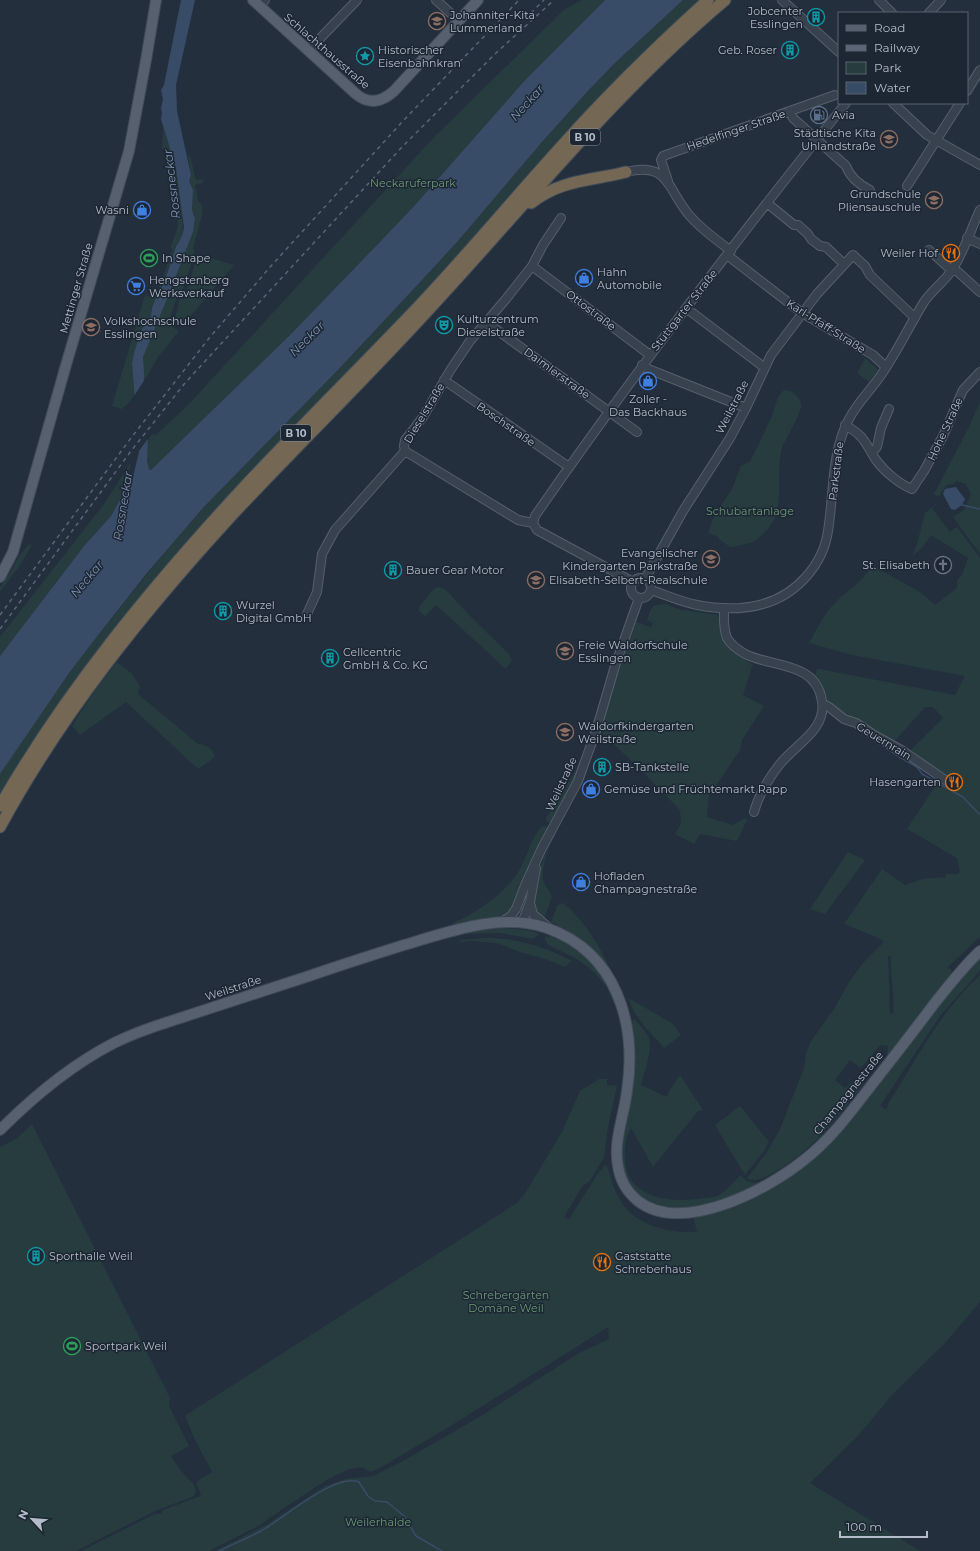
<svg xmlns="http://www.w3.org/2000/svg" width="980" height="1551" viewBox="0 0 980 1551" font-family="Montserrat,sans-serif">
<style>
.green{fill:#263c3f;fill-rule:evenodd}
.water{fill:#394c67}
.pier{fill:#242f3e}
.lines{fill:none;stroke-linecap:round;stroke-linejoin:round}
.stream{stroke:#394c67;stroke-width:1.5}
.minor-casing{stroke:#565f6c;stroke-width:10}
.major-casing{stroke:#414a57;stroke-width:12}
.highway-casing{stroke:#434c59;stroke-width:13}
.minor{stroke:#38414e;stroke-width:8}
.major{stroke:#56606e;stroke-width:10}
.highway{stroke:#746855;stroke-width:11}
.rail{stroke:#5a6575;stroke-width:1.5;stroke-dasharray:4 4;stroke-linecap:butt}
.labels{text-anchor:middle;stroke-width:3;stroke-linejoin:round;paint-order:stroke}
.shield{fill:#1d2633;stroke:#878f9c;stroke-width:1}
.shield-label{font-size:10px;font-weight:bold;fill:#b4bcc9}
.poi-label{font-size:11px;fill:#b4bcc9;stroke:#1d2633;text-anchor:start}
.street-label{font-size:11px;fill:#b4bcc9;stroke:#1d2633}
.park-label{font-size:11px;fill:#6b9a76;stroke:#1d2633}
.water-label{font-size:12px;font-style:italic;fill:#7c92b1;stroke:#1d2633}
</style>
<rect width="100%" height="100%" fill="#242f3e"/>
<path class="green" d="M582,0H605L526,79L415,205L376,246L290,335L153,469L149,470C146,459 145,443 152,434L156,435L189,404L435,136L565,9Z
M683,0H699L620,75L565,133L426,290L208,518L149,586L76,679L25,752L0,794V774L18,746L69,673L106,625L172,543L202,509L337,371L423,279L458,241L542,142L587,92L615,63Z
M163,126L176,167L181,196L183,233L179,242L175,246C172,258 169,270 164,282C159,294 151,303 151,317L146,321L134,353L132,363L135,394L129,403L122,409L112,406L145,295L151,297L153,290L157,291L161,284L172,249L170,248L178,227L175,190L165,149L162,148Z
M188,156H190L196,180L204,179L202,183L195,185L198,201L202,205V215L193,249L195,250L185,285H184L181,294H178L168,324L179,331L158,357L146,378L143,376L142,365L144,353L171,289L193,232L195,216L192,210L193,192L189,181L191,175Z
M198,254L234,265L183,325L174,322L180,298L184,299Z
M865,358L877,369V371L869,382L857,373Z
M784,390C791,390 800,396 801,404C803,412 786,437 782,448C774,475 788,510 765,532C761,536 756,541 750,543C744,545 737,546 730,547L718,538L719,537L708,533L715,514L732,489L741,466L750,461L757,448L773,413L778,397Z
M980,402V554L953,517L964,510L971,494L966,484L956,481L954,484L946,485L939,497L934,494L969,427Z
M131,462L128,474L133,477L111,516L84,546L0,656V637L104,504Z
M936,504L937,505L932,508L950,532L957,527L980,558V937L948,967L954,973L891,1056L887,1054L888,1046L880,1045L861,1068L850,1060L835,1080L845,1088L855,1080L863,1084C838,1117 813,1150 776,1171C767,1176 758,1183 747,1178L767,1152L780,1129L804,1068L806,1054L811,1041L834,1009L849,982L863,963L884,942L881,939L844,924L882,869L905,885L923,879L946,877V874H958L960,872L957,858L907,829L938,782L944,787L949,780L908,753L943,718L933,707H925L892,744L846,717L828,702L821,684L815,676L817,669H819L955,695L965,676L852,655L809,643L823,618L831,607L841,597L859,582L873,566L920,592L935,605L957,588V580L962,575L968,558L931,535L922,548L912,556L917,544L925,513ZM888,956H891C890,975 895,995 893,1014L890,1013Z
M29,544L32,545L19,567L0,592V587L11,571L19,556Z
M437,587L443,588L449,593L469,615L509,654L512,660L506,669L436,605L425,616L419,611V607L433,590Z
M668,604L670,606L684,611V610L718,615C720,620 720,626 721,631C724,649 738,657 753,664L743,695L764,706L742,740L740,750L709,796L707,817L733,825L742,820L744,818L747,820L737,841L700,834L694,844L675,834L681,824L680,810L641,770L603,734L601,729L616,679L636,622L651,627L653,623L647,620C653,604 651,605 668,604Z
M117,662L131,673L140,686L138,694L198,744C207,744 212,749 215,757L198,769L126,702L80,735L72,726L96,689Z
M575,771L577,773L554,820L551,822H547L546,818L556,804Z
M543,826L547,827V832L512,911L504,917L454,926L453,923C478,912 506,893 520,869C527,858 533,832 543,826Z
M555,832L556,833C550,846 539,868 544,883C546,888 551,892 552,897L544,919L535,912L533,907L541,865Z
M848,852L865,860L825,914L810,909Z
M562,903L566,905C590,928 601,949 615,979L613,980C595,955 580,934 551,922L557,906Z
M507,928L532,931L540,934L533,939L500,933L458,934L478,930Z
M545,936L549,937L550,936C571,945 591,958 604,977C610,986 614,998 619,1008L616,1009L608,989L594,972L577,959L548,945L545,940Z
M481,938C514,937 544,946 572,961L565,967L548,960L520,952L497,943L472,941L459,942L461,940Z
M980,955V971L940,1016L880,1106L886,1110L889,1102C917,1059 941,1010 980,975V1302L945,1343L892,1395L858,1436L810,1483L920,1551H215L266,1525L325,1486L346,1479L373,1476L403,1461L476,1419L579,1353L609,1339L608,1327L457,1422L380,1468L370,1472L362,1467L349,1469L328,1479L284,1508L260,1525L209,1551H81L155,1514H161L163,1510L201,1496L196,1482L212,1472C207,1462 185,1423 186,1415L517,1203L524,1195L562,1132L580,1091L599,1079H607V1085L617,1086L608,1128L604,1158L589,1182L583,1185L564,1217L569,1219L597,1175L605,1165L607,1166C611,1177 613,1188 619,1198C634,1226 668,1233 697,1232L693,1215L787,1176L908,1042Z
M630,999L672,1023L681,1035L664,1048C651,1032 635,1020 629,1000Z
M635,1019C639,1025 646,1031 649,1038C653,1049 644,1073 641,1085L667,1097L669,1091L680,1075L703,1110L698,1111L653,1167L631,1128C626,1137 624,1148 625,1158C626,1196 665,1203 697,1199C704,1198 715,1198 721,1194C728,1189 734,1181 741,1175C746,1183 753,1184 762,1181L763,1183L712,1204L684,1209L664,1208L640,1198L625,1179L620,1151L630,1023Z
M740,1106L769,1142L764,1151L745,1175L715,1125Z
M32,1124L170,1398L169,1402L170,1408L189,1446L171,1456C175,1462 179,1469 184,1474C189,1480 202,1489 192,1497L155,1511L76,1551H0V1147L16,1139Z"/>
<path class="water" d="M181,0H195L176,85L177,111L191,175L189,181L193,190L192,210L195,218L193,232L171,289L143,357L148,439L147,461L149,469L151,470L290,335L376,246L415,205L526,79L605,0H683L615,63L587,92L542,142L458,241L423,279L337,371L202,509L147,573L106,625L69,673L0,774V656L84,546L111,516L133,477L139,452L132,363L134,353L141,331L146,321L151,317C151,303 159,294 164,282C169,270 172,258 176,246L179,242L183,233L184,227L176,168L161,119L162,112L161,109L163,99L161,90L164,85Z
M956,487L965,499L962,505L955,510L951,509L943,494L945,489Z"/>
<path class="pier" d="M145,379L150,436L136,455L134,396Z"/>
<g class="lines">
<path class="stream" d="M962,505L980,509
M874,740L901,758L917,767L922,774L963,797L979,814
M219,1551C233,1544 248,1538 261,1531C284,1518 334,1473 359,1482L368,1496L375,1501L387,1502L404,1516L416,1536L442,1551"/>
<g class="minor-casing">
<path id="minor" d="M436,0L458,20
M782,0L839,52
M879,0L892,13
M259,6L265,0
M929,13L941,0
M308,51L357,0
M967,91L980,70
M893,103L927,135L980,165
M789,111L793,118L846,166C850,177 860,185 870,190
M626,172C670,161 667,190 690,216C702,230 717,240 731,251
M668,181L661,160L663,156L835,95
M907,186L960,103
M767,203L794,225H798L808,234L811,239L820,246L826,247L844,264
M967,238L980,244
M929,250L948,267L958,272L980,292
M727,255L802,313L873,355L886,367
M532,266L650,355
M686,308L765,368
M486,322L637,432
M642,365L648,369L746,408
M444,380L569,467
M845,425C866,437 864,442 876,460C884,471 899,484 912,489L924,471L943,436L963,390L980,372
M405,451L404,446L405,440L423,417L451,369L470,341L506,299L532,266L543,245L561,218
M405,451L518,520L533,523L537,530L633,582
M872,452L877,447L881,428L889,409
M533,523L535,516C633,374 738,238 846,103
M631 588a10 10 0 1 1 20 0a10 10 0 1 1-20 0Z
M645,579L683,511L730,438L746,408L771,355L817,294L853,255L865,266L870,275L915,318
M651,590C666,595 681,602 697,605C718,609 742,610 763,604C796,595 823,565 828,531C834,495 831,452 849,419C857,403 871,390 881,375C897,352 909,326 924,302C932,290 944,282 952,270C964,252 971,229 980,210
M724,608C724,618 723,628 727,638C731,645 738,650 745,654C773,668 816,661 822,701C827,729 796,744 780,764C769,778 759,794 754,812
M307,614L317,592L322,554L335,530L405,451
M823,704L829,707L844,719L856,723L874,735L903,751L945,780
M530,903L533,914L548,927
M500,923L511,916L516,909L526,883L542,848L578,781L596,731L615,666L639,598
M522,923L530,902L536,868"/>
</g>
<g class="major-casing">
<path id="major" d="M253,0L356,94C369,105 382,102 394,91L478,0
M0,577L13,552L66,365L129,151L146,60L156,0
M0,1130C34,1096 71,1065 114,1043C132,1034 152,1027 171,1021C217,1006 263,991 309,976C341,965 372,955 404,945C448,932 501,912 547,928C617,953 637,1024 627,1091C624,1116 613,1142 618,1166C620,1180 627,1192 638,1201C682,1235 767,1190 804,1160C830,1140 850,1113 870,1087C892,1059 913,1032 934,1004C949,985 963,967 980,951"/>
</g>
<g class="highway-casing">
<path id="highway" d="M531,203C562,179 591,181 626,172
M0,806C67,689 155,583 246,485C303,424 362,366 419,306C467,255 512,201 559,149C606,96 656,47 708,0
M0,827C61,714 144,611 231,516C293,450 358,386 419,320C520,212 612,95 725,0"/>
</g>
<use href="#minor" class="minor"/>
<use href="#major" class="major"/>
<use href="#highway" class="highway"/>
<path class="rail" d="M531,13L544,0
M0,615L131,438L210,337L271,266L403,121L519,0
M0,629L131,451L185,383L402,147L496,53L554,0"/>
</g>
<defs>
<g id="building-ring" transform="scale(0.9)"><circle r="9.5" fill="#1d2633" stroke="#0f9aa8" stroke-width="1.5"/><path d="M-4-6H4V6H1V3H-1V6H-4ZM-2.5-4.3h1.7v1.8h-1.7ZM.8-4.3h1.7v1.8H.8ZM-2.5-1h1.7V.8h-1.7ZM.8-1h1.7V.8H.8Z" fill="#0f9aa8"/></g>
<g id="school-ring" transform="scale(0.9)"><circle r="9.5" fill="#1d2633" stroke="#8d6e63" stroke-width="1.5"/><path d="M0-5L7-2L0 1L-7-2ZM-4 1L0 2.5L4 1V4Q0 6-4 4Z" fill="#8d6e63"/></g>
<g id="sight-ring" transform="scale(0.9)"><circle r="9.5" fill="#1d2633" stroke="#0f9aa8" stroke-width="1.5"/><path d="M0-6L1.8-2.2L6-1.7L2.9 1.2L3.7 5.4L0 3.3L-3.7 5.4L-2.9 1.2L-6-1.7L-1.8-2.2Z" fill="#0f9aa8"/></g>
<g id="fuel-ring" transform="scale(0.9)"><circle r="9.5" fill="#1d2633" stroke="#5c6f8a" stroke-width="1.5"/><path d="M-5.5-6h7V0h2V4h1.3V-2.5L3-4.5l.8-.8L6-3V5H2.5V1h-1V6h-7ZM-4.2-4.7v3.2H.2V-4.7Z" fill="#5c6f8a"/></g>
<g id="shop-ring" transform="scale(0.9)"><circle r="9.5" fill="#1d2633" stroke="#3f7fe0" stroke-width="1.5"/><path d="M-5-2.5h2.3a2.7 3.5 0 0 1 5.4 0H5L5.5 6h-11ZM-1.5-2.5h3a1.5 2.3 0 0 0-3 0Z" fill="#3f7fe0"/></g>
<g id="restaurant-ring" transform="scale(0.9)"><circle r="9.5" fill="#1d2633" stroke="#e8710a" stroke-width="1.5"/><path d="M-5-6h1v4h1v-4h1v4h1v-4h1v5L-1.5 .5V6h-2V.5L-5-1ZM5-6V6H3V1.5H1.5Q1.5-4 5-6Z" fill="#e8710a"/></g>
<g id="stadium-ring" transform="scale(0.9)"><circle r="9.5" fill="#1d2633" stroke="#2e9e5b" stroke-width="1.5"/><path d="M0-5a6.5 5 0 1 0 0 10a6.5 5 0 1 0 0-10ZM-3.5-1.8h7v3.6h-7Z" fill="#2e9e5b"/></g>
<g id="supermarket-ring" transform="scale(0.9)"><circle r="9.5" fill="#1d2633" stroke="#3f7fe0" stroke-width="1.5"/><path d="M-6-5.5h2.5l.6 2H6L4.5 2H-2.5L-4.4-4H-6ZM-1.5 3.2a1.3 1.3 0 1 0 .1 0ZM3 3.2a1.3 1.3 0 1 0 .1 0Z" fill="#3f7fe0"/></g>
<g id="theatre-ring" transform="scale(0.9)"><circle r="9.5" fill="#1d2633" stroke="#0f9aa8" stroke-width="1.5"/><path d="M-5-5.5Q0-4 5-5.5V0Q5 5 0 6Q-5 5-5 0ZM-3.3-2.5H-1v1.5H-3.3ZM1-2.5H3.3v1.5H1ZM-2.8 1Q0 5.5 2.8 1Z" fill="#0f9aa8"/></g>
<g id="university-ring" transform="scale(0.9)"><circle r="9.5" fill="#1d2633" stroke="#8d6e63" stroke-width="1.5"/><path d="M0-5L7-2L0 1L-7-2ZM-4 1L0 2.5L4 1V4Q0 6-4 4Z" fill="#8d6e63"/></g>
<g id="church-ring" transform="scale(0.9)"><circle r="9.5" fill="#1d2633" stroke="#6b7280" stroke-width="1.5"/><path d="M-1.2-6h2.4v3.5h3.3v2.4h-3.3V6h-2.4V-.1h-3.3v-2.4h3.3Z" fill="#6b7280"/></g>
</defs>
<g fill-rule="evenodd">
<use href="#building-ring" x="816" y="17"/>
<use href="#school-ring" x="437" y="21"/>
<use href="#building-ring" x="790" y="50"/>
<use href="#sight-ring" x="365" y="56"/>
<use href="#fuel-ring" x="819" y="115"/>
<use href="#school-ring" x="889" y="139"/>
<use href="#school-ring" x="934" y="200"/>
<use href="#shop-ring" x="142" y="210"/>
<use href="#restaurant-ring" x="951" y="253"/>
<use href="#stadium-ring" x="149" y="258"/>
<use href="#shop-ring" x="584" y="278"/>
<use href="#supermarket-ring" x="136" y="286"/>
<use href="#theatre-ring" x="444" y="325"/>
<use href="#university-ring" x="91" y="327"/>
<use href="#shop-ring" x="648" y="381"/>
<use href="#school-ring" x="711" y="559"/>
<use href="#church-ring" x="943" y="565"/>
<use href="#building-ring" x="393" y="570"/>
<use href="#school-ring" x="536" y="580"/>
<use href="#building-ring" x="223" y="611"/>
<use href="#school-ring" x="565" y="651"/>
<use href="#building-ring" x="330" y="658"/>
<use href="#school-ring" x="565" y="732"/>
<use href="#building-ring" x="602" y="767"/>
<use href="#restaurant-ring" x="954" y="782"/>
<use href="#shop-ring" x="591" y="789"/>
<use href="#shop-ring" x="581" y="882"/>
<use href="#building-ring" x="36" y="1256"/>
<use href="#restaurant-ring" x="602" y="1262"/>
<use href="#stadium-ring" x="72" y="1346"/>
</g>
<g class="labels">
<g class="shield">
<rect x="570" y="129" width="30" height="16" rx="3"/>
<rect x="281" y="425" width="30" height="16" rx="3"/>
</g>
<g class="shield-label">
<text x="585" y="141">B 10</text>
<text x="296" y="437">B 10</text>
</g>
<g class="poi-label">
<text x="803" y="15" text-anchor="end">Jobcenter<tspan x="803" dy="13">Esslingen</tspan></text>
<text x="450" y="19">Johanniter-Kita<tspan x="450" dy="13">Lummerland</tspan></text>
<text x="378" y="54">Historischer<tspan x="378" dy="13">Eisenbahnkran</tspan></text>
<text x="777" y="54" text-anchor="end">Geb. Roser</text>
<text x="832" y="119">Avia</text>
<text x="876" y="137" text-anchor="end">Städtische Kita<tspan x="876" dy="13">Uhlandstraße</tspan></text>
<text x="921" y="198" text-anchor="end">Grundschule<tspan x="921" dy="13">Pliensauschule</tspan></text>
<text x="129" y="214" text-anchor="end">Wasni</text>
<text x="938" y="257" text-anchor="end">Weiler Hof</text>
<text x="162" y="262">In Shape</text>
<text x="597" y="276">Hahn<tspan x="597" dy="13">Automobile</tspan></text>
<text x="149" y="284">Hengstenberg<tspan x="149" dy="13">Werksverkauf</tspan></text>
<text x="457" y="323">Kulturzentrum<tspan x="457" dy="13">Dieselstraße</tspan></text>
<text x="104" y="325">Volkshochschule<tspan x="104" dy="13">Esslingen</tspan></text>
<text x="648" y="403" text-anchor="middle">Zoller -<tspan x="648" dy="13">Das Backhaus</tspan></text>
<text x="698" y="557" text-anchor="end">Evangelischer<tspan x="698" dy="13">Kindergarten Parkstraße</tspan></text>
<text x="930" y="569" text-anchor="end">St. Elisabeth</text>
<text x="406" y="574">Bauer Gear Motor</text>
<text x="549" y="584">Elisabeth-Selbert-Realschule</text>
<text x="236" y="609">Wurzel<tspan x="236" dy="13">Digital GmbH</tspan></text>
<text x="578" y="649">Freie Waldorfschule<tspan x="578" dy="13">Esslingen</tspan></text>
<text x="343" y="656">Cellcentric<tspan x="343" dy="13">GmbH &amp; Co. KG</tspan></text>
<text x="578" y="730">Waldorfkindergarten<tspan x="578" dy="13">Weilstraße</tspan></text>
<text x="615" y="771">SB-Tankstelle</text>
<text x="941" y="786" text-anchor="end">Hasengarten</text>
<text x="604" y="793">Gemüse und Früchtemarkt Rapp</text>
<text x="594" y="880">Hofladen<tspan x="594" dy="13">Champagnestraße</tspan></text>
<text x="49" y="1260">Sporthalle Weil</text>
<text x="615" y="1260">Gaststatte<tspan x="615" dy="13">Schreberhaus</tspan></text>
<text x="85" y="1350">Sportpark Weil</text>
</g>
<g class="street-label">
<text transform="translate(327 51) rotate(41)" y="4">Schlachthausstraße</text>
<text transform="translate(736 130) rotate(-19)" y="4">Hedelfinger Straße</text>
<text transform="translate(76 288) rotate(-74)" y="4">Mettinger Straße</text>
<text transform="translate(591 310) rotate(37)" y="4">Ottostraße</text>
<text transform="translate(684 310) rotate(-52)" y="4">Stuttgarter Straße</text>
<text transform="translate(826 326) rotate(32)" y="4">Karl-Pfaff-Straße</text>
<text transform="translate(557 373) rotate(36)" y="4">Daimlerstraße</text>
<text transform="translate(732 407) rotate(-63)" y="4">Weilstraße</text>
<text transform="translate(424 413) rotate(-59)" y="4">Dieselstraße</text>
<text transform="translate(506 424) rotate(35)" y="4">Boschstraße</text>
<text transform="translate(945 429) rotate(-65)" y="4">Hohe Straße</text>
<text transform="translate(836 471) rotate(-83)" y="4">Parkstraße</text>
<text transform="translate(884 741) rotate(31)" y="4">Geuernrain</text>
<text transform="translate(561 784) rotate(-65)" y="4">Weilstraße</text>
<text transform="translate(233 988) rotate(-18)" y="4">Weilstraße</text>
<text transform="translate(848 1093) rotate(-51)" y="4">Champagnestraße</text>
</g>
<g class="park-label">
<text x="413" y="187">Neckaruferpark</text>
<text x="750" y="515">Schubartanlage</text>
<text x="506" y="1299">Schrebergärten<tspan x="506" dy="13">Domäne Weil</tspan></text>
<text x="378" y="1526">Weilerhalde</text>
</g>
<g class="water-label">
<text transform="translate(527 103) rotate(-48)" y="4">Neckar</text>
<text transform="translate(172 184) rotate(-97)" y="4">Rossneckar</text>
<text transform="translate(307 339) rotate(-45)" y="4">Neckar</text>
<text transform="translate(123 506) rotate(-81)" y="4">Rossneckar</text>
<text transform="translate(87 579) rotate(-50)" y="4">Neckar</text>
</g>
</g>
<rect x="838" y="12" width="130" height="92" fill="#1d2633" stroke="#59626f"/>
<rect x="846" y="25" width="20" height="6" fill="#56606e" stroke="#59626f"/>
<text x="874" y="32" font-size="12" fill="#b4bcc9">Road</text>
<rect x="846" y="45" width="20" height="6" fill="#5a6575" stroke="#59626f"/>
<text x="874" y="52" font-size="12" fill="#b4bcc9">Railway</text>
<rect x="846" y="62" width="20" height="12" fill="#263c3f" stroke="#59626f"/>
<text x="874" y="72" font-size="12" fill="#b4bcc9">Park</text>
<rect x="846" y="82" width="20" height="12" fill="#394c67" stroke="#59626f"/>
<text x="874" y="92" font-size="12" fill="#b4bcc9">Water</text>
<g transform="translate(32 1519) rotate(296)" stroke="#1d2633" stroke-width="3" paint-order="stroke">
<path d="M0-3L7 15L0 10L-7 15Z" fill="#b4bcc9"/>
<text y="-6" font-size="11" font-weight="bold" text-anchor="middle" fill="#b4bcc9">N</text>
</g>
<path d="M840 1531v6h87v-6" fill="none" stroke="#b4bcc9" stroke-width="2"/>
<text x="846" y="1531" font-size="12" fill="#b4bcc9" stroke="#1d2633" stroke-width="3" paint-order="stroke">100 m</text>
</svg>
